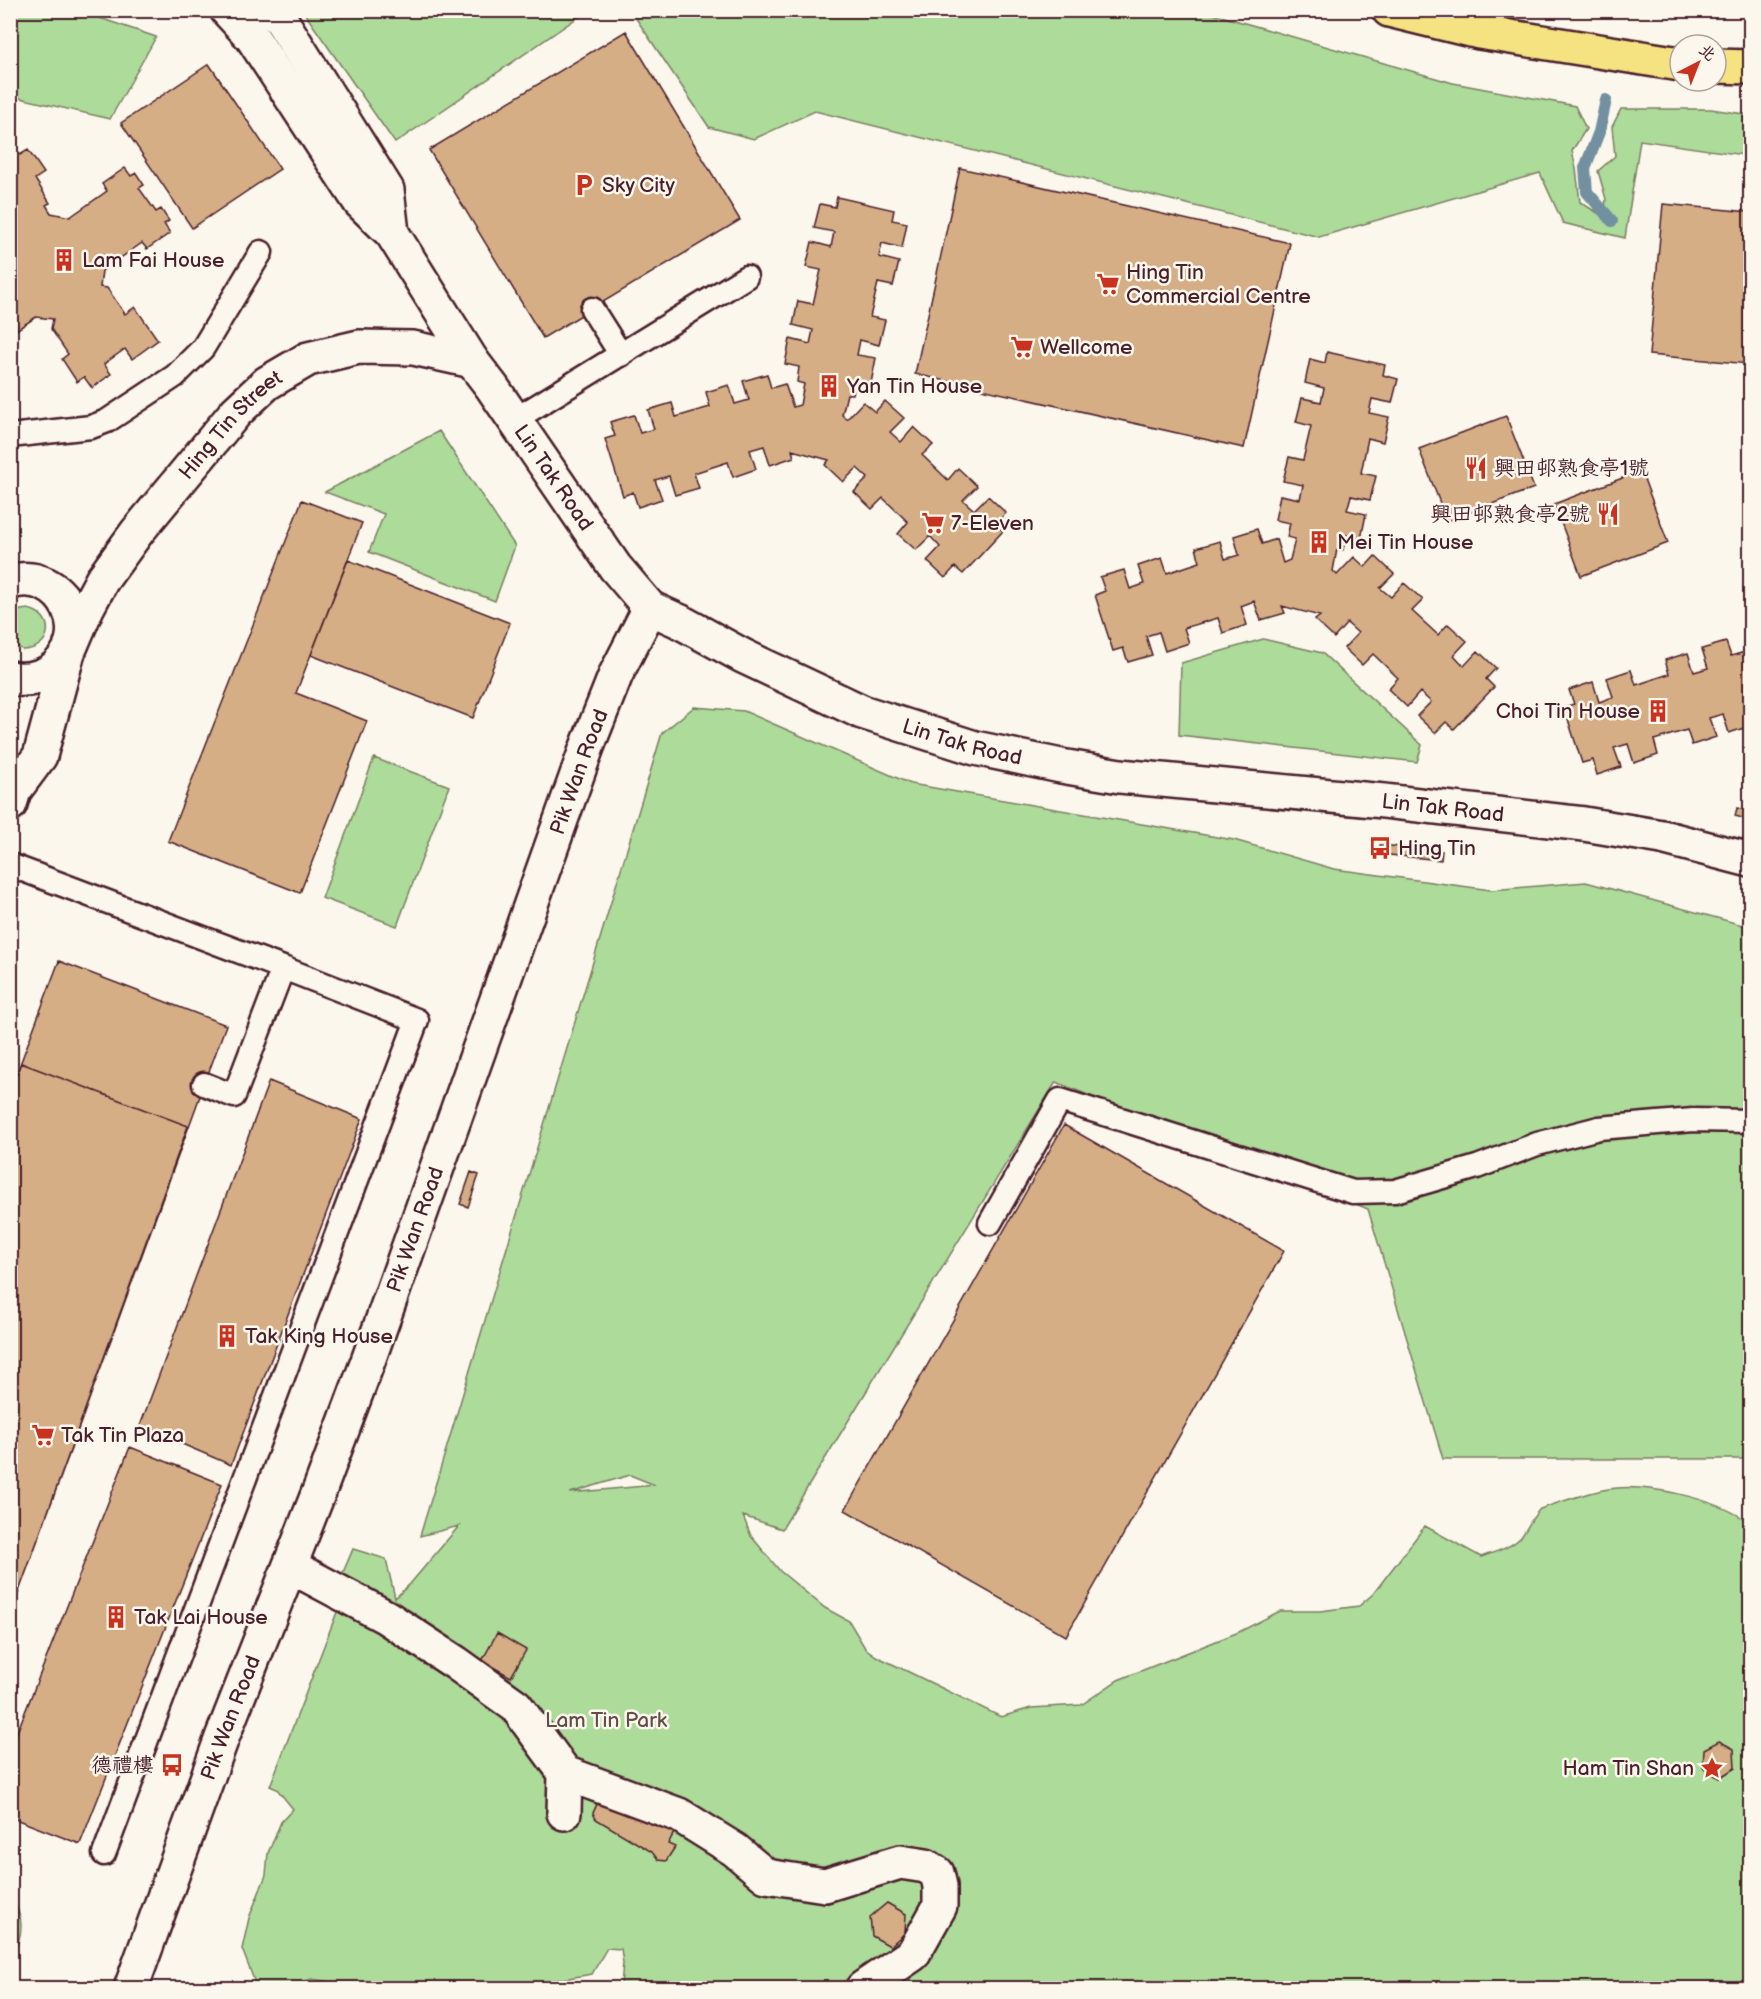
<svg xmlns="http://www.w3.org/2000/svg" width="1761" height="1999" viewBox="0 0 1761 1999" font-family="'Balsamiq Sans','LXGW WenKai TC',sans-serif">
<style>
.green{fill:#acdb9a;stroke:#7b7d62;stroke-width:1.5;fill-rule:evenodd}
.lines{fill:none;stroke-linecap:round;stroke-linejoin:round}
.stream{stroke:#7390a1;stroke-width:12}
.building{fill:#d5ae86;stroke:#4a1f2b;stroke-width:1.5}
.service-casing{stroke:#4a1f2b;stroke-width:27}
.pedestrian-casing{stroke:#4a1f2b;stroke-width:38}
.minor-casing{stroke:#4a1f2b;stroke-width:38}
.tertiary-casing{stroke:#4a1f2b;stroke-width:38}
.secondary-casing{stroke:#4a1f2b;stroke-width:38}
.trunk-casing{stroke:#4a1f2b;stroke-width:38}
.service{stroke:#fbf7ec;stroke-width:22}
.pedestrian{stroke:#fbf7ec;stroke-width:33}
.minor{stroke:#fbf7ec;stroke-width:33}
.tertiary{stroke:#fbf7ec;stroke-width:33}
.secondary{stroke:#fbf7ec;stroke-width:33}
.trunk{stroke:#f5e382;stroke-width:33}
.labels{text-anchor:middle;stroke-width:5;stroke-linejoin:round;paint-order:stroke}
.poi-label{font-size:21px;fill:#4a1f2b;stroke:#fbf7ec;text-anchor:start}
.street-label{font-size:21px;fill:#4a1f2b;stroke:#fbf7ec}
.park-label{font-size:21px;fill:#624e47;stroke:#fbf7ec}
</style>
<rect width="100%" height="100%" fill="#fbf7ec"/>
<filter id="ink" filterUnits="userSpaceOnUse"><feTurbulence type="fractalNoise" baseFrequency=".0167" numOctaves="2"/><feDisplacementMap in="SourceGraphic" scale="12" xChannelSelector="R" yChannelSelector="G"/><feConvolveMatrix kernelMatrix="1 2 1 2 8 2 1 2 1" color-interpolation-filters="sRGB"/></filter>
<g filter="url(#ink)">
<path class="green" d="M27,11H79L156,37L110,119L11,96V21L21,12Z
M303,11H587L395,143Z
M631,11H1203L1453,83L1575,106L1586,129L1572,151L1576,169L1580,202L1604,217L1606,199L1598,171L1615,156L1612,127L1621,109H1711L1750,115V156L1640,140L1625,238L1563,223L1540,173L1319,237L815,111L754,139L709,127Z
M439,431L515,546L495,601L369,552L384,514L325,492Z
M28,609C56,615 53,649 23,650L11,642V617L21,610Z
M1263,639L1322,653L1422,745L1417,762L1179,735L1181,663Z
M694,707L744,711L911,784L1234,840L1334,869L1491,890L1586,882L1750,927V1459H1443L1368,1209L1056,1082L782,1529L743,1516L751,1536L780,1571L825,1608L849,1621L865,1648L876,1656L1001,1717L1031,1708L1081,1705L1118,1680L1239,1632L1280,1611H1320L1359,1606L1373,1594L1425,1526L1481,1557C1494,1552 1511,1548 1521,1537C1528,1528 1532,1517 1540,1509C1561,1502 1582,1494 1603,1490C1643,1481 1718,1499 1750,1523V1988H623L621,1985L623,1963L621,1949L607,1948L592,1974L551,1981L555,1988H353L339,1983L311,1979L291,1988H257L242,1949L249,1918L266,1875L268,1853L281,1822L293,1809L277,1789L270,1786L347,1586L339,1582L353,1549L386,1559L395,1598L410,1584L459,1526L420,1536L662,733ZM630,1475L655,1485L569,1493H570Z
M374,758L449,786L397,926L322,898Z
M10,1896C25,1917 24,1935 11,1957Z"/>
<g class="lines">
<path class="stream" d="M1606,100L1599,132L1585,168L1587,192L1612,221"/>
</g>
<path class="building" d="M626,31L740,220L543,338L429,150Z
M209,64L280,169L192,228L121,123Z
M13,145L20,155L28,150L44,173L35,179L50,203L46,205L51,213L70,217L107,191L102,184L125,168L131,176L136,173L144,185L139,188L156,212L161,209L169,221L164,224L170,233L147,249L142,243L102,271L100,287L107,288L125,314L135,307L158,340L132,359L125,349L104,364L111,374L92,388L84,377L77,382L62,359L68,354L51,329L53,319L36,317L10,334V146Z
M960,168L1290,243L1244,448L915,374Z
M837,197L894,210L892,220L907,223L902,248L882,243L879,257L899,262L893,286L878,283L870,317L885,320L879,345L860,340L857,355L876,358L871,383L856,380L853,394H847L842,415L847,419L863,402L875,412L885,401L904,418L890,432L901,442L914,427L933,445L922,455L948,480L958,468L977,486L963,500L974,510L988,496L1006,513L995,524L1003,531L963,574L955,567L945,578L927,561L940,547L930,536L916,550L898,534L908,522L883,498L872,509L854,492L868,478L857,468L843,482L825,465L829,460L792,450L794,457L770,465L764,446L750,450L756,469L733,477L728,462L694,473L699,488L675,495L669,476L655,480L662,499L638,507L633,492L623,496L605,439L615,436L610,422L634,415L640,433L654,429L648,410L672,403L676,417L710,407L706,392L729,385L735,404L749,400L743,381L767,374L771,388L785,384L793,407L800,405L804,384L797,382L799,367L785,364L790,339L810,344L813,330L793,325L798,301L813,304L821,270L806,267L812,242L831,247L834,232L814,228L820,204L835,207Z
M1663,204L1750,212V364L1649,355Z
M1327,352L1385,365L1383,375L1398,379L1392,403L1372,399L1369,413L1389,417L1383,442L1368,438L1361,473L1376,476L1370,500L1351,496L1347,510L1366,514L1361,539L1346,535L1343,550L1337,549L1333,571L1337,575L1354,557L1365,567L1375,556L1394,574L1380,588L1391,597L1404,583L1423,600L1412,611L1438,635L1448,624L1467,641L1454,655L1464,666L1478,651L1496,668L1486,679L1494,687L1454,729L1446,722L1435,733L1417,716L1431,702L1420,692L1407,707L1388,689L1398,678L1373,654L1362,665L1344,648L1358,633L1347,623L1334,638L1315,620L1320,616L1282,606L1285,613L1261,620L1254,601L1241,606L1247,625L1223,633L1218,618L1184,628L1189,643L1165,651L1159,632L1146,636L1152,655L1128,662L1123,648L1113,651L1095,595L1105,591L1100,577L1124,570L1130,589L1144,584L1138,566L1162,558L1167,573L1200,562L1196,548L1220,541L1225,559L1239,555L1234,536L1257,529L1262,544L1276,539L1283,563L1290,560L1295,539L1287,537L1290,523L1275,520L1280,495L1300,499L1303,485L1283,481L1289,457L1303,460L1311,426L1296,422L1302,398L1321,402L1324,388L1305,383L1310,359L1325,363Z
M1506,416L1534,488L1447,521L1419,449Z
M1641,471L1668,543L1581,576L1554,504Z
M302,500L362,523L296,693L367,721L300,893L168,841Z
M348,560L510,623L473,718L311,655Z
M1750,607V634L1744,632Z
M1726,642L1731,656L1745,652L1750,670V726L1729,733L1723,714L1709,718L1716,737L1692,745L1687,730L1654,740L1658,755L1634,763L1628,744L1614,748L1621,767L1597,775L1593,760L1582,763L1564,707L1574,704L1569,690L1593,682L1599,702L1613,697L1607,678L1631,670L1636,685L1669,674L1665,660L1688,653L1694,672L1708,668L1702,649Z
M1737,808L1750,811V820L1735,816Z
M1380,845L1442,851L1441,860L1379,854Z
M59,961L226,1025L10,1616V1091Z
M21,1063L188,1126L10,1616V1091Z
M269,1081L362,1119L231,1465L140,1426Z
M1064,1125L1284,1251L1066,1636L845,1510Z
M471,1172L479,1175L468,1207L460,1204Z
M130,1447L222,1484L80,1844L10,1817V1750Z
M497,1633L526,1650L511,1677L482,1661Z
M1719,1741L1734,1749L1735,1768L1719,1778L1703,1767L1704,1749Z
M602,1793L676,1829L668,1844L675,1847L666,1861L658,1860L652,1852L596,1819L593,1813Z
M887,1903L906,1914L905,1933L890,1946L872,1936L870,1917Z"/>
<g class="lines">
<g class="service-casing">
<path id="service" d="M592,309L621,355
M514,420L746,277
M10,436L91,427L107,421L175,376L203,348L261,252
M10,865L283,968L234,1096L204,1084
M990,1223L1060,1100L1353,1192L1395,1191L1477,1167L1537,1144L1599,1128L1693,1120L1750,1121
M104,1854L417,1020L283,968"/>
</g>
<g class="pedestrian-casing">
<path id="pedestrian" d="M290,1566L386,1617L456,1663L516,1706L565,1773L564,1813
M565,1773L679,1815L735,1850L766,1876L825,1885L900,1862L926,1866L937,1873L940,1886V1906L913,1954L863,1988"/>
</g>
<g class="minor-casing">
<g id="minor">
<path d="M10,582C63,566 99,637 51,671C38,679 25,681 10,678"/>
<path id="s1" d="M72,643L87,608L102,580L137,532L236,412L267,383L308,359L359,347L413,348L472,361"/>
<path d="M10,804L14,791L40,756L67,656"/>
</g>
</g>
<g class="tertiary-casing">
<g id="tertiary">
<path id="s2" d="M227,10L252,37L360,202L392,233L472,361L492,387L615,567L650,608"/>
<path d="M271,10L281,20L387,190L392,233"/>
</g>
</g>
<g class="secondary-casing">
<g id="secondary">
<path id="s3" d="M131,1988L223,1735L320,1489L368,1361L587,747L616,674L650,608L679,621L743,656L862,712L975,748L1061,766L1120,776L1384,801L1584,824L1662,837L1750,860"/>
</g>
</g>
<g class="trunk-casing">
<path id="trunk" d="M1389,10L1479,32L1680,64
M1716,66L1750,67"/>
</g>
<use href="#service" class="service"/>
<use href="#pedestrian" class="pedestrian"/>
<use href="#minor" class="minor"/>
<use href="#tertiary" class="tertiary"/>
<use href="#secondary" class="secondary"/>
<use href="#trunk" class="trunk"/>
</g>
</g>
<defs>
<g id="parking-bare" transform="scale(1.8)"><path d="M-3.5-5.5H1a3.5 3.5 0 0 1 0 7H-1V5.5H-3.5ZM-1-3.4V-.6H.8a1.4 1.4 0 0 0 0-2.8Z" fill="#c8321e" stroke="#fbf7ec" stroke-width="2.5" paint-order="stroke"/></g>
<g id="building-bare" transform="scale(1.8)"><path d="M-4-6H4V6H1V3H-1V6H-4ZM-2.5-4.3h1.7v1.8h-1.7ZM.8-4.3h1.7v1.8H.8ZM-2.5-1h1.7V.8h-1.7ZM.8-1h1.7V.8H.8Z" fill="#c8321e" stroke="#fbf7ec" stroke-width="2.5" paint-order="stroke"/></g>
<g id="supermarket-bare" transform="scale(1.8)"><path d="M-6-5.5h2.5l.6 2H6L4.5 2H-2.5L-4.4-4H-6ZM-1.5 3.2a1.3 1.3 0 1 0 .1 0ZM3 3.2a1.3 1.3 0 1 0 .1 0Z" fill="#c8321e" stroke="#fbf7ec" stroke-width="2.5" paint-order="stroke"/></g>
<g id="restaurant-bare" transform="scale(1.8)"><path d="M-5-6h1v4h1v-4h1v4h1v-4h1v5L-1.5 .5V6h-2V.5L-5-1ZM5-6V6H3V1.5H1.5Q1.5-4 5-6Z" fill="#c8321e" stroke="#fbf7ec" stroke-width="2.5" paint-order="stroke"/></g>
<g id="bus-bare" transform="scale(1.8)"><path d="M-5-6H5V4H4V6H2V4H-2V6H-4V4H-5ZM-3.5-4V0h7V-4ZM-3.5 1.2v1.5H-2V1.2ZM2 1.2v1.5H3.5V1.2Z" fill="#c8321e" stroke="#fbf7ec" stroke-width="2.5" paint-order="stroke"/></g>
<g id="sight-bare" transform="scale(1.8)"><path d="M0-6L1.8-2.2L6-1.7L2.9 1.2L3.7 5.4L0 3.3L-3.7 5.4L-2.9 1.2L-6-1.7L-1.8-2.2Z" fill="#c8321e" stroke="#fbf7ec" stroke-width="2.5" paint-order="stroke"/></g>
</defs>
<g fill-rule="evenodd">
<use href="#parking-bare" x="584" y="185"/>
<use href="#building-bare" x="64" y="260"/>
<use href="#supermarket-bare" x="1108" y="284"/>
<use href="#supermarket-bare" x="1022" y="347"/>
<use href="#building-bare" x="829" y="386"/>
<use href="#restaurant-bare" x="1476" y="468"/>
<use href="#restaurant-bare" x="1608" y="514"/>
<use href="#supermarket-bare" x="933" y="523"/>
<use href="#building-bare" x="1319" y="542"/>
<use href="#building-bare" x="1658" y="711"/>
<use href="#bus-bare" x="1380" y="848"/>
<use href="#building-bare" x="227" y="1336"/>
<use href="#supermarket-bare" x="43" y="1435"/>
<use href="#building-bare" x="116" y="1617"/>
<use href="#bus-bare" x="172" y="1765"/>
<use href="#sight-bare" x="1712" y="1768"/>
</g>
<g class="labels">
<g class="poi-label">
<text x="602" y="192">Sky City</text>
<text x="82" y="267">Lam Fai House</text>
<text x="1126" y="279">Hing Tin<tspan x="1126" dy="24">Commercial Centre</tspan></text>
<text x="1040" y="354">Wellcome</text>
<text x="847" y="393">Yan Tin House</text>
<text x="1494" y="475">興田邨熟食亭1號</text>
<text x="1590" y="521" text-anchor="end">興田邨熟食亭2號</text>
<text x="951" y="530">7-Eleven</text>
<text x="1337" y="549">Mei Tin House</text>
<text x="1640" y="718" text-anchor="end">Choi Tin House</text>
<text x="1398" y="855">Hing Tin</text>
<text x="245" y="1343">Tak King House</text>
<text x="61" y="1442">Tak Tin Plaza</text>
<text x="134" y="1624">Tak Lai House</text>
<text x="154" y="1772" text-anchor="end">德禮樓</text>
<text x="1694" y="1775" text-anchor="end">Ham Tin Shan</text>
</g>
<g class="street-label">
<text dy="7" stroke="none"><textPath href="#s1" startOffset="272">Hing Tin Street</textPath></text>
<text dy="7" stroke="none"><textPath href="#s2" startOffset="572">Lin Tak Road</textPath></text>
<text dy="7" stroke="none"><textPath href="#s3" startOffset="1816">Lin Tak Road</textPath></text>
<text dy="7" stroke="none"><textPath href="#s3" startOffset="1296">Pik Wan Road</textPath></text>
<text dy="7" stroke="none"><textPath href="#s3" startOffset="2302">Lin Tak Road</textPath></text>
<text dy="7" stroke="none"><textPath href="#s3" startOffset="810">Pik Wan Road</textPath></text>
<text dy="7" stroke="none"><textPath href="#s3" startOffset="288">Pik Wan Road</textPath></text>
</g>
<g class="park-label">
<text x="606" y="1727">Lam Tin Park</text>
</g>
</g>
<rect width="1761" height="1999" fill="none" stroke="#fbf7ec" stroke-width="36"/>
<rect x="18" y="18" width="1725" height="1963" fill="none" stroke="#4a1f2b" stroke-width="2" filter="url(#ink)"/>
<g transform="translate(1698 63) rotate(42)"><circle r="28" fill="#fbf7ec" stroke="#b4a19f" stroke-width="1.5"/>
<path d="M0-4.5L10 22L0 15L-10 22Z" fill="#c8321e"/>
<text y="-9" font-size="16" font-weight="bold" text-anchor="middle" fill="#4a1f2b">北</text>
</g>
</svg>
